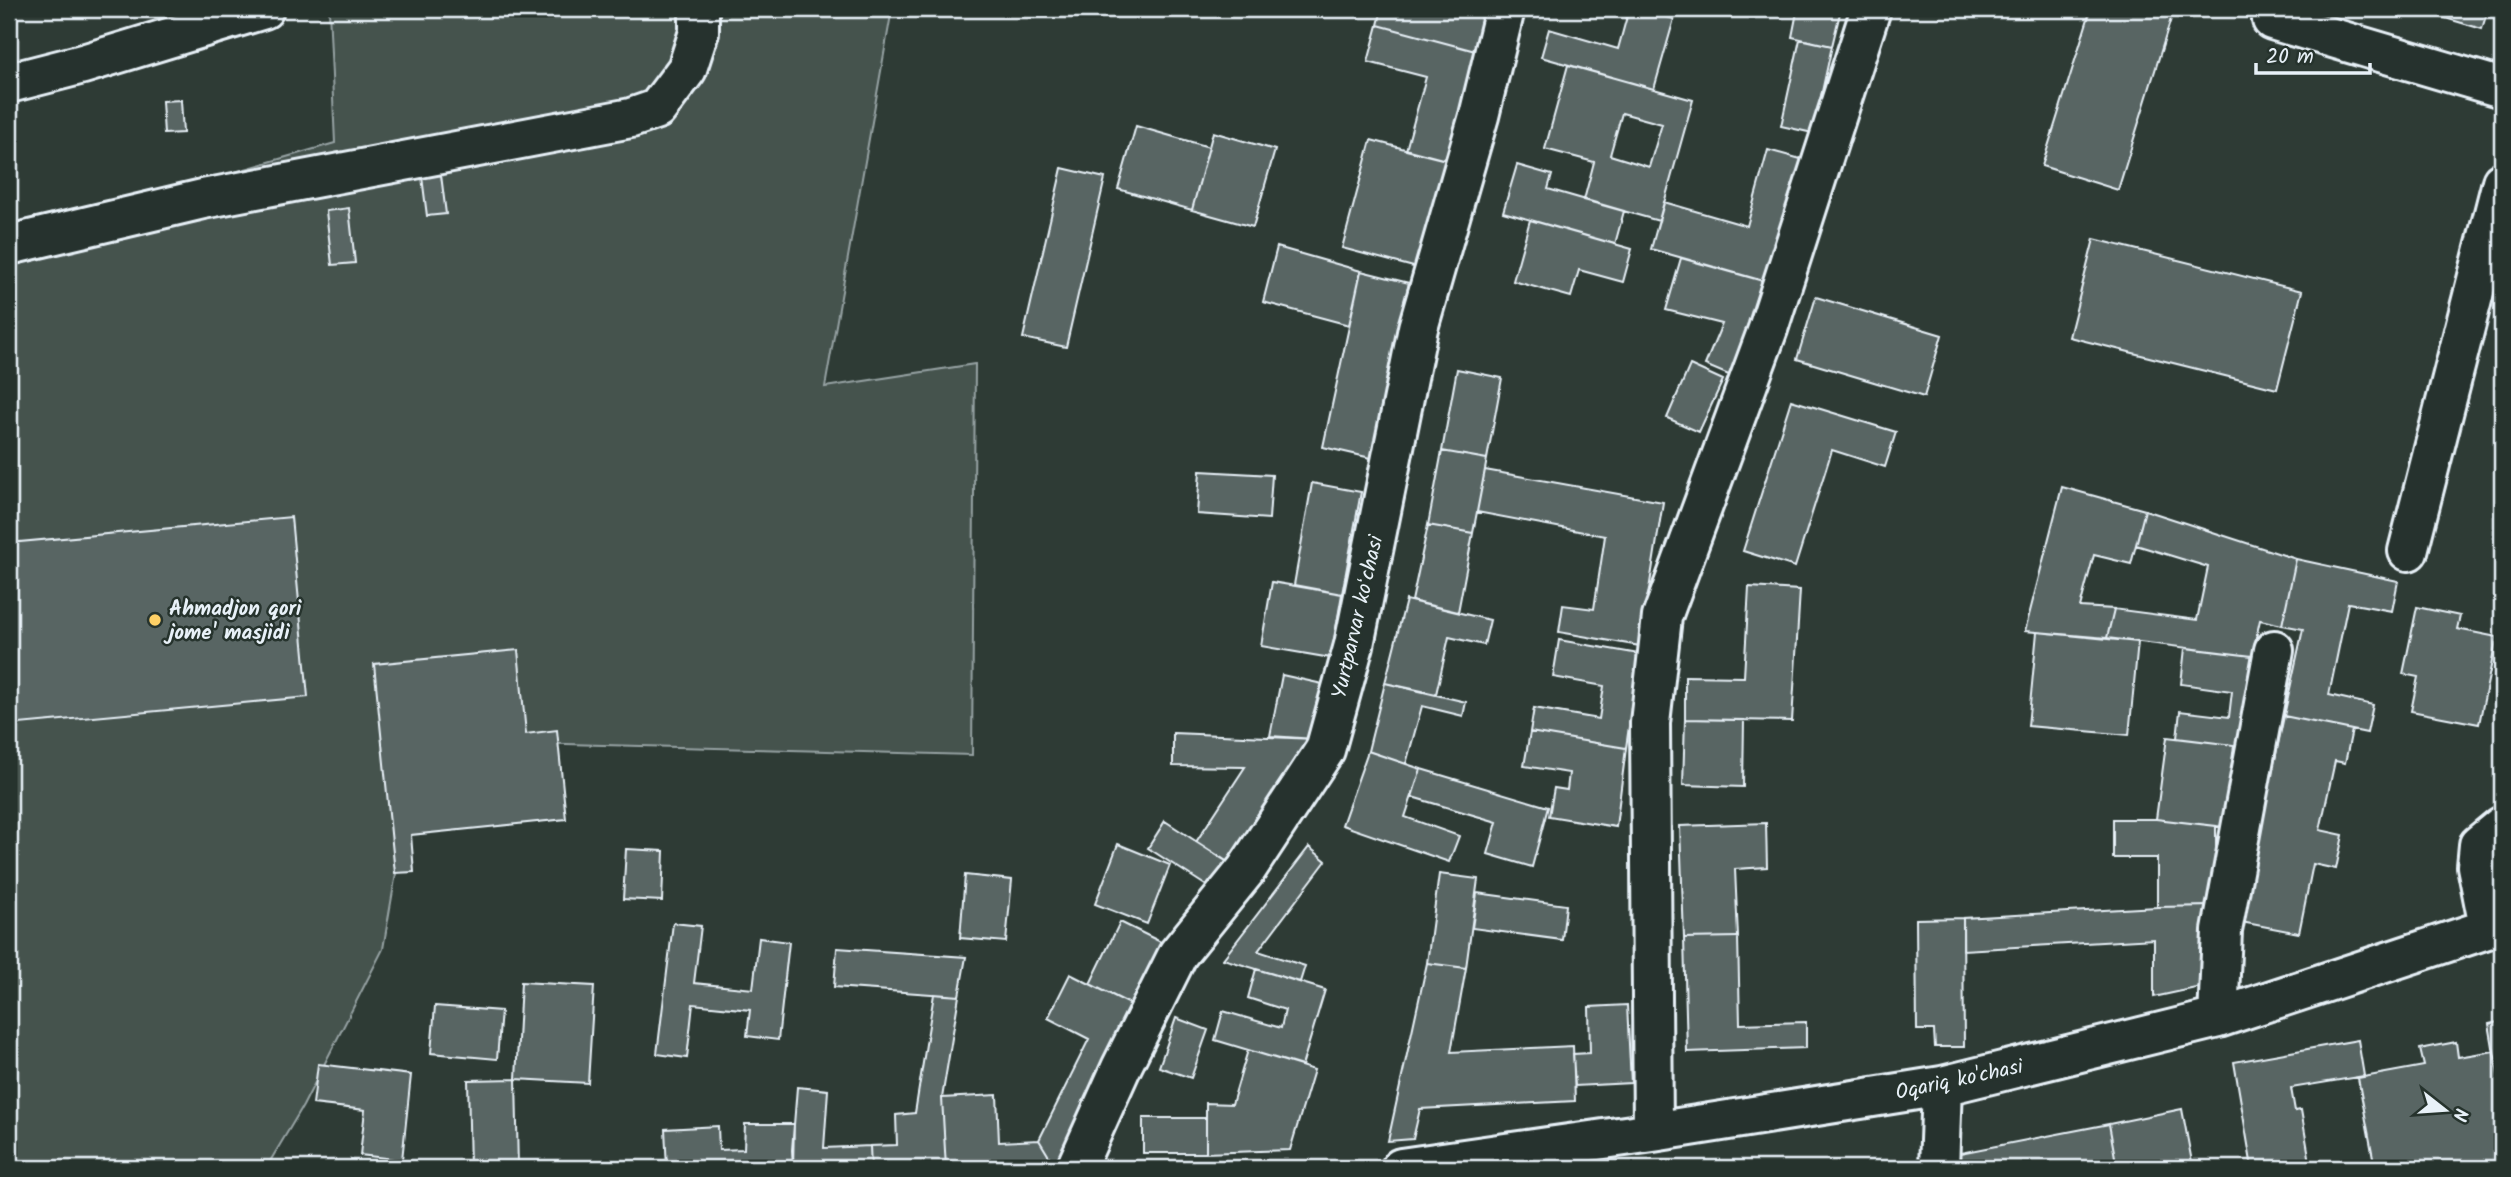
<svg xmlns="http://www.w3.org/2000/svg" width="2511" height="1177" viewBox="0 0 2511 1177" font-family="Kalam,sans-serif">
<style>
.green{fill:#45524e;stroke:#96a2a3;stroke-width:2}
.building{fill:#596563;stroke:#e8f1f8;stroke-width:2;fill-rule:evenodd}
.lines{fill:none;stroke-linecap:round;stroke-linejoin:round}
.minor-casing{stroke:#e8f1f8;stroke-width:44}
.minor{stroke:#26332d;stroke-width:38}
.poi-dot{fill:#ffd166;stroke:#26332d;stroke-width:2.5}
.labels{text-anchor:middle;stroke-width:5;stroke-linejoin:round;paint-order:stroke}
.poi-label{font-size:21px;font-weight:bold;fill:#e8f1f8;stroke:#26332d;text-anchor:start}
.street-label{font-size:21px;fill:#e8f1f8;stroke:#26332d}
</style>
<rect width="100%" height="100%" fill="#2e3b35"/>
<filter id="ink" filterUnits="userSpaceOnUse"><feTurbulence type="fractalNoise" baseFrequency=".0143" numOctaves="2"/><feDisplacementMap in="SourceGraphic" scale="14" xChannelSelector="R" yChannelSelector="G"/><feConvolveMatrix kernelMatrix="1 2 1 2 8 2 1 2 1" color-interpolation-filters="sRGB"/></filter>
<g filter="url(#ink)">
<path class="green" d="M329,9H892L825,387L975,364L972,755L419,740L383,949L303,1106L266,1168H9V237L335,143Z"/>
<path class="building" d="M1000,9H1038L1036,17Z
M1382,9H1490L1479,52L1378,25Z
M1629,9H1639L1674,19L1654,89L1541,57L1549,29L1618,49Z
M1784,9H1841L1832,46L1792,37L1797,12Z
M2091,9H2174L2118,190L2042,166Z
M2415,9H2488L2482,29Z
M1378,25L1479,52L1450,161L1406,150L1426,77L1368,62Z
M1800,39L1832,46L1813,133L1781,126Z
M1568,65L1693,100L1659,221L1584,200L1594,162L1545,149ZM1622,113L1662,124L1649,167L1610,155Z
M181,100L183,133L164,134L162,101Z
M1136,126L1209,147L1192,210L1118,189Z
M1213,132L1275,150L1253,227L1192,210Z
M1371,140L1450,161L1421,269L1342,248Z
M1768,150L1808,161L1774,284L1651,249L1664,202L1747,226Z
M1517,165L1552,175L1548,189L1624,211L1615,244L1503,212Z
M1062,168L1105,178L1066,347L1023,338Z
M441,175L446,214L427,216L422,177Z
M349,208L355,263L332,265L326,211Z
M1530,220L1632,249L1623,282L1579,270L1571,297L1513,281Z
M2094,239L2302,291L2277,389L2069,337Z
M1277,247L1361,271L1349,325L1263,302Z
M1681,258L1770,283L1731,376L1705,365L1722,324L1666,310Z
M1361,271L1409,283L1371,458L1323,447Z
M1816,297L1942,335L1924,397L1797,359Z
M1690,365L1723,380L1699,432L1667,418Z
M1457,369L1502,378L1487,459L1442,451Z
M1791,400L1896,432L1885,467L1832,450L1795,567L1743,551Z
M1442,451L1487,459L1473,533L1428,525Z
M1485,470L1663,502L1640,646L1559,632L1563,605L1594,609L1605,536L1477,512Z
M1200,471L1272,475L1269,519L1197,514Z
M1312,483L1361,492L1342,594L1294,585Z
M2062,487L2145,510L2131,564L2094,555L2080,607L2114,609L2107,638L2025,631Z
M2145,510L2296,559L2282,625L2260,620L2252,656L2107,638L2114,609L2197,620L2208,567L2136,545Z
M291,517L308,697L9,725V543Z
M1428,525L1473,533L1458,612L1412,601Z
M2296,559L2398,581L2392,611L2348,603L2329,695L2373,705L2367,733L2284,716L2303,629L2282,625Z
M1272,582L1342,594L1331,658L1261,646Z
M1749,587L1800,590L1792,721L1685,719V676L1744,677Z
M1406,600L1490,620L1484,645L1449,637L1436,694L1385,683Z
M2417,607L2460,616L2457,629L2497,637L2479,724L2411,711L2418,677L2403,674Z
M2037,632L2138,642L2129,735L2028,726Z
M1559,640L1639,654L1626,748L1530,732L1534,708L1599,719L1604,686L1553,677Z
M2185,648L2252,656L2241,746L2177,738L2180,711L2229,717L2232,691L2181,684Z
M518,650L526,734L557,730L566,819L411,835L414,872L395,873L374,664Z
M1282,675L1327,685L1315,739L1270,736Z
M1385,683L1466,702L1463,716L1422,706L1406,764L1368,751Z
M2284,716L2352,730L2345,763L2335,761L2320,830L2343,835L2336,869L2313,864L2299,933L2241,922Z
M1685,719L1744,720L1743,787L1683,785Z
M1530,732L1626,748L1616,827L1549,816L1554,788L1567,790L1569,773L1524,766Z
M1173,733L1315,739L1234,866L1196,842L1245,767L1173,766Z
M2167,737L2234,745L2224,827L2156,819Z
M1368,751L1421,769L1405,817L1459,836L1449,862L1342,825Z
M1421,769L1548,807L1532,867L1488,854L1497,822L1412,797Z
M2113,819H2156L2216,826V906L2157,907V858H2113Z
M1165,821L1234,866L1216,892L1148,848Z
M1766,823L1767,867L1735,869L1738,937L1684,938L1680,826Z
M1118,844L1170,865L1147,924L1095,904Z
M1309,847L1326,861L1258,951L1305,966L1300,982L1223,959Z
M626,849L664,851L662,901L623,899Z
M1439,874L1478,879L1466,968L1427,963Z
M965,875L1012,880L1006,942L960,938Z
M1477,893L1566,905L1562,940L1472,928Z
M2209,906L2210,985L2154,997V939L1963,950V918L2157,907Z
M1963,918L1964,1047H1935L1934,1030H1917L1916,919Z
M1120,922L1171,947L1140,1009L1090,984Z
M673,923L701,926L694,983L753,989L759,938L789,942L778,1040L747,1036L750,1010L693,1004L687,1058L657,1054Z
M1738,937L1740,1024L1806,1022V1048L1687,1052L1684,938Z
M837,948L966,957L959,996L834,987Z
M1427,963L1466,968L1451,1052L1573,1046L1575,1101L1420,1109L1413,1139L1388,1141Z
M1256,969L1325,990L1302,1066L1215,1040L1223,1011L1281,1028L1285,1010L1248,998Z
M1070,974L1140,1009L1061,1168H1056L1039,1140L1089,1039L1048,1018Z
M521,982L594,986L588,1083L516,1079Z
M934,994L959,996L942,1098L946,1168H871L870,1146L897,1145L896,1115L915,1113Z
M1627,1005L1631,1083L1575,1086L1573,1054L1590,1053L1589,1007Z
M435,1006L501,1011L497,1059L431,1053Z
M1176,1018L1208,1030L1191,1078L1159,1067Z
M2502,1021V1098L2489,1024Z
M2358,1040L2364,1076L2291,1088L2295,1111L2301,1110L2310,1162L2301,1164L2302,1168H2252L2234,1062Z
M2456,1042L2458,1057L2494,1051L2502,1098V1168H2375L2358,1078L2424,1066L2420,1049Z
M1248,1050L1314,1070L1290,1150L1206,1153V1103L1232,1104Z
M318,1064L411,1075L402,1160L360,1155L365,1110L313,1104Z
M516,1079L518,1168H470L468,1080Z
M797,1087L828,1090L824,1148L870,1146L871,1168H793L792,1150Z
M997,1095L999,1142L1039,1140L1056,1168H946L942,1098Z
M2182,1109L2192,1162L2177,1165V1168H2117L2109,1124Z
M1143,1118H1206V1153H1143Z
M745,1124H794L793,1168H667L665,1129L718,1126L719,1150L744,1149Z
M2109,1124L2117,1168H1955V1154Z"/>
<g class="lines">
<g class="minor-casing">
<path id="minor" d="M2272,20L2502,88
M9,83L83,64L264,9
M9,245L203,199L631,118L657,109L687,69L699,32V9
M2408,551L2502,182
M2489,927L2477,866L2479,845L2502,826
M2218,1018L2222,931L2274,650
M1653,1132L1650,723L1662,617L1768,329L1871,9
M1076,1168L1121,1068L1178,954L1246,870L1325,750L1354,645L1418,328L1479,116L1505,9
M1401,1168L1653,1132L1942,1086L2218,1018L2502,924
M1939,1168L1942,1086"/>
</g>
<use href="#minor" class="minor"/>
</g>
</g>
<circle class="poi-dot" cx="155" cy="620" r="7"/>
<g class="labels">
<g class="poi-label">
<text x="169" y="615">Ahmadjon qori<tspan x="169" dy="24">jome' masjidi</tspan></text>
</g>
<g class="street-label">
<text transform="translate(1357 617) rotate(-77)" y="7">Yurtparvar koʻchasi</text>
<text transform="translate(1959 1079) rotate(-12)" y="7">Oqariq ko'chasi</text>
</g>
</g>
<rect width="2511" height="1177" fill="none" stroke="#26332d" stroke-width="35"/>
<rect x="18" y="18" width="2476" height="1142" fill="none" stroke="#e8f1f8" stroke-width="2.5" filter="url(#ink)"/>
<g transform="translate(2445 1110) rotate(107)" stroke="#26332d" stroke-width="5" paint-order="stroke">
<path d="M0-5L12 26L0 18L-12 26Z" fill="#e8f1f8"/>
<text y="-10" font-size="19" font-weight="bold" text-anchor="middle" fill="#e8f1f8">N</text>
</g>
<path d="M2256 63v10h114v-10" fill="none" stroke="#e8f1f8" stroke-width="3.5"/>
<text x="2266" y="63" font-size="21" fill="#e8f1f8" stroke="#26332d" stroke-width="5" paint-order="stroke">20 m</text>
</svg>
